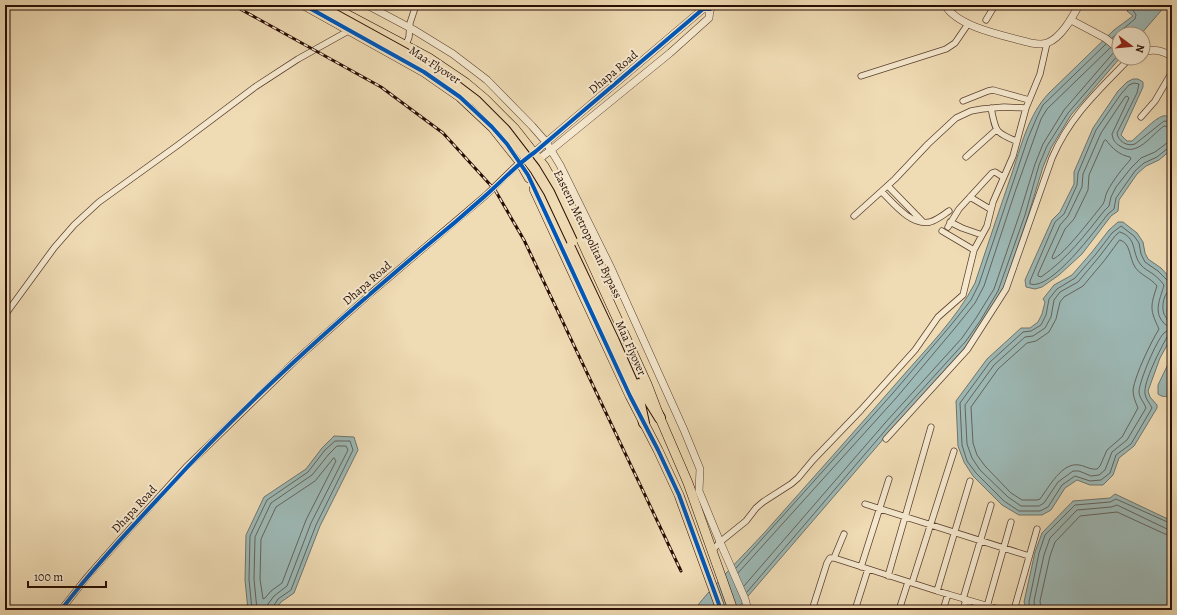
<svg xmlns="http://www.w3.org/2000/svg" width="1177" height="615" viewBox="0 0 1177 615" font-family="Alegreya,serif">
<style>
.water{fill:#9db9b6;stroke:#6f746e}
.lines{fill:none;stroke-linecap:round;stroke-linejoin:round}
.shore{stroke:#63635c;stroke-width:1}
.minor-casing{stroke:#5a402f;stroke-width:7}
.tertiary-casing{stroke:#5a402f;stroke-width:8}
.primary-casing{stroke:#290d03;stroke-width:10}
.motorway-casing{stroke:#290d03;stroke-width:12}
.minor{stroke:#f5e8ce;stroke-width:5.5}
.tertiary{stroke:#f5e8ce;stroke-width:7}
.primary{stroke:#efdbb4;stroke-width:9}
.motorway{stroke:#efdbb4;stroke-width:10}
.rail-casing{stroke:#290d03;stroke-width:3}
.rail{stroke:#f5e8ce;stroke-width:1.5;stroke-dasharray:4.5;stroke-linecap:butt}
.motorway-bridge-casing{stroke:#290d03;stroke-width:12;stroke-linecap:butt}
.motorway-bridge{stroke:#efdbb4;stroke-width:10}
.cycleway-casing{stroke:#f5e8ce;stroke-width:6}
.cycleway{stroke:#0057b8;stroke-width:4}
.labels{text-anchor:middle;stroke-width:4;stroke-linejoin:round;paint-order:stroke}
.street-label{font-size:12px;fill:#290d03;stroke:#f5e8ce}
</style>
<rect width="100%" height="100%" fill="#efdbb4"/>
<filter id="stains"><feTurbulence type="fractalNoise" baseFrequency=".005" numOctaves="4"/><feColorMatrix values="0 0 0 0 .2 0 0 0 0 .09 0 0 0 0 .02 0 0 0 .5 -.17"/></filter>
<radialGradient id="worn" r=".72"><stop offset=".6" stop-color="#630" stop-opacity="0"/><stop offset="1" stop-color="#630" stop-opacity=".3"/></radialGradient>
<path class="water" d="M1132,5H1166L1141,34H1119V58H1120L1071,115L1051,148L1043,167L1028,216L1002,293L969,343L892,429L736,610H694C716,582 741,558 765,532C810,481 856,430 901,378C927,348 957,318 975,283C987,247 999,211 1011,176C1021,147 1028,115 1049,93L1114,30L1133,16L1127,11Z
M1133,79H1138L1143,82V87L1121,135L1127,141H1132C1139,135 1155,118 1163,116C1166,115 1169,117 1172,119V149L1159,160L1146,166L1137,174L1119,200L1118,211L1111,216L1082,254L1059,275L1042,287L1035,289L1026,287L1025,280L1052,220L1060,212L1074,184V172L1093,128L1118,91L1127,82Z
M1118,222H1123L1137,233L1143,242L1145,253L1148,259L1161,268L1172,280L1167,311L1170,317L1172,318V336L1160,358L1148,391L1150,397L1157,405V408L1134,446L1119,458L1113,475L1103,485H1090L1077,480L1065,488L1051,510L1042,515H1019L1002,505L973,476L964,462L958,446L956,401L987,359L1021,328H1030L1038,322L1042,314L1045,302L1043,299L1054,285L1072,275L1092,252L1109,230Z
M1172,356V393C1167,397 1164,398 1158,394V385Z
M334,436L354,437L358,450L320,526L294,593L281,602L275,610H248L245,580L246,535L264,497L306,469L322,448Z
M1115,494L1172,521V610H1027L1024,602L1035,552L1042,533L1073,501L1110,498Z"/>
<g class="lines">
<path class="shore" d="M1112,38L1135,19L1136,15L1133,10L1135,5
M1172,122L1164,121L1135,144C1127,147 1118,141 1117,133L1137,93L1139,84L1134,83L1129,85L1121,94L1096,130L1078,173L1077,185L1064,214L1055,222L1030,281V284C1051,291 1096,229 1108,214L1114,209L1116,198L1135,171L1144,163L1157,157L1168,148L1172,147
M1172,127L1164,126C1151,135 1137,158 1120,146C1115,143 1113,140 1112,134L1129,98L1127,96L1125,97L1101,133L1083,174L1082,187L1068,216L1060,225L1038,274V276L1041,277C1067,259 1085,235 1104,211L1109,206L1111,197L1116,187L1131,168L1141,158L1155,152L1167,143L1172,142
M1106,140C1112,148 1119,155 1130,157L1131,159C1122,169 1113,180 1107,192C1105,196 1105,201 1103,204C1095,214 1063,256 1053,259L1052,257L1065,229L1074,219L1088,190L1089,175L1104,141Z
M1120,232C1138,238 1131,253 1141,265C1144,269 1149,271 1153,274C1157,277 1161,281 1164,285C1161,297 1153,311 1163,322C1165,325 1168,326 1171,328C1169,330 1166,331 1164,333C1156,341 1140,380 1139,391C1139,398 1144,402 1146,408L1127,440L1112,452L1105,470L1099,475L1091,476L1079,471H1073L1058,482L1044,503L1039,506H1021L1008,497L980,470L972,458L967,444L965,405L994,365L1025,337L1033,336L1045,328L1051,317L1054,300L1060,292L1078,282L1099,257L1115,236Z
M1120,240C1131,243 1129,258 1135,267C1140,275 1151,278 1157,286C1150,307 1150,310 1159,329C1151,342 1135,375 1133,390C1133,397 1136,403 1138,408L1122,437L1107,450L1100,466L1097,469C1090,470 1086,466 1079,465C1062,462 1049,487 1040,499L1037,500H1022L1011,493L985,466L977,455L973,443L971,407L998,369L1027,343L1036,341L1049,332L1056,319L1060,302L1064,297L1083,286L1104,261Z
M1172,282L1168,281L1158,271L1145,262L1141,254L1139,243L1134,236L1121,226L1112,233L1096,254L1075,278L1057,289L1049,299L1046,315L1041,325L1031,331L1023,332L990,362L960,403L962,445L967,461L976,473L1004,501L1019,511H1040L1048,507L1062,485L1075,476L1090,481L1101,480L1110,473L1116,455L1131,444L1152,408C1150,403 1146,400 1145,394C1143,382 1161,348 1167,337L1172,335
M1172,289C1164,291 1161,306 1164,314C1164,314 1167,319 1167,320L1172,321
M334,458L336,461L306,520L282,583L271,591L265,598L263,599L260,579L261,539L276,507L315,481Z
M736,568L893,393L951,325L971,300L979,284L1028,138L1037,117L1043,105L1106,44
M738,573L897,397L955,328L975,303L984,286L1015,192L1041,119L1047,109L1110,48
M744,586L885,423L962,338L976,318L994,289L1020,213L1035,164L1043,144L1064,110L1115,51
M747,592L889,426L966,341L980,321L998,291L1025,215L1039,165L1047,146L1068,113L1119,54
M252,610L249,579L250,536L267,500L308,472L325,450L335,441H350L353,450L316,525L291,590L278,599L273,607L272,610
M257,610L254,579L255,537L271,503L312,475L329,454L337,446H346L348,450L311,523L287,586L274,596L268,604L267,610
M1030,610L1029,602L1039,553L1045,535L1075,505L1110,502L1116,499L1172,524
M1035,610L1034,601L1044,555L1050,538L1077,510L1111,507L1117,505L1167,529H1172
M1041,610L1040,601L1050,556L1055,542L1080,516L1117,512L1165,534L1172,535"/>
<g class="minor-casing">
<path id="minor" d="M986,20L995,5
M406,45L409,37L410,23L416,5
M861,76L946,49L955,43L968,24
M963,101L988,91L993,90L1029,100
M991,108C996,131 994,132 1016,141
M1141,117L1155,101L1172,72
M966,157L996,130
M888,186L923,222
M882,192C894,204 911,226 930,222C937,220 943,215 949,211
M970,197L990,209
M854,216L895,179L928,144L956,118L971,111L982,109L1004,107L1026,108
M950,222L962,228L982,235
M948,227L959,209L992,173L995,172L1003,177
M942,231L974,250
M5,315L54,248L74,225L99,202L178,145L255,87L298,59L350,30
M886,439L967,350L1006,289L1052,158C1070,116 1099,90 1130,58
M865,504L1029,556
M712,551L720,542L746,521L756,508L763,502L791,484L798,478L813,460L861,410L915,350L938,317L963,295L974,250L987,226L993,202L1013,156L1026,108L1040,74L1047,43
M834,558L844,534
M861,567L889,479
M888,576L931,427
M912,583L954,451
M937,591L970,481
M963,599L991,505
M61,610L87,577L117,543L186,467L221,433L298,358L371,293L485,196L520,162
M812,610L827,563L830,558H834L937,591L1002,610
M855,610L868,569
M899,610L908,582
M943,610L948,594
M963,610L966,600
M986,610L1011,522
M1014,610L1037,529"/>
</g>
<g class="tertiary-casing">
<path id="tertiary" d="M367,5L414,30L453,54L487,80L532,126L546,142L560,165L610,266L684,430L700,469L699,491L720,542L745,599L748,610
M945,5C958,28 1007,36 1031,43C1036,44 1042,45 1047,43C1061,38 1072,18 1079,5
M1071,20L1105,38L1119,49
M1143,52C1154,48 1162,51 1172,56
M530,156L703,9H710L716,5
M534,160L539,159L551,150L670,53L709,18L710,9"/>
</g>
<g class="primary-casing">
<path id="primary" d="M304,5L424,72L460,97L492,127L520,162L529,178
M329,5L429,58L466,83L485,99L515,129L544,166L562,198L647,384L660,418L688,483L733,610
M534,189L630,396L658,450L679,495L721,610"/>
</g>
<g class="motorway-casing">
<path id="motorway" d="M528,168L570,248L614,341L638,395L644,423
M639,384L660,418"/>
</g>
<use href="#minor" class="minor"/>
<use href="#tertiary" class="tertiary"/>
<use href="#primary" class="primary"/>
<use href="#motorway" class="motorway"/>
<g class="rail-casing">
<path id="rail" d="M233,5L381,87L443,133L495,190L524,240L681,571"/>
</g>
<use href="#rail" class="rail"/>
<g class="motorway-bridge-casing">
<path id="motorway-bridge" d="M317,5L406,54L447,79L476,101L505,130L535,169L549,192L572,241"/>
</g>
<use href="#motorway-bridge" class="motorway-bridge"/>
<g class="cycleway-casing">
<path id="cycleway" d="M304,5L424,72L460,97L492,127L507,144L528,175L630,396L658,450L679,495L721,610
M61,610C94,567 131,528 168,488C247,401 335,323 424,248C445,231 465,214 485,196C502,181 516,165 535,152L703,9H710L716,5"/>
</g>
<use href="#cycleway" class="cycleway"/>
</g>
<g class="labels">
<g class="street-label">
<text transform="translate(435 65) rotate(33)" y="4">Maa Flyover</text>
<text transform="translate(613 72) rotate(-40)" y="4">Dhapa Road</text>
<text transform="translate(588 234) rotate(64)" y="4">Eastern Metropolitan Bypass</text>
<text transform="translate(367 283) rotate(-41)" y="4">Dhapa Road</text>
<text transform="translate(631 348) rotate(66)" y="4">Maa Flyover</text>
<text transform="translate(134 509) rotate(-47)" y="4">Dhapa Road</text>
</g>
</g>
<rect width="1177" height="615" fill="none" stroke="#efdbb4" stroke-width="20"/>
<rect x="6" y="6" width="1165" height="603" fill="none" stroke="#290d03" stroke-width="2"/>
<rect x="10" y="10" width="1157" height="595" fill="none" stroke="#290d03"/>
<g transform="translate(1131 46) rotate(106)"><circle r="19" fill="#f5e8ce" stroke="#a3907d"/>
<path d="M0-3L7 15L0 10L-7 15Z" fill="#8f2418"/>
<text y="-6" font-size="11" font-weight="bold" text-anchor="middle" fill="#290d03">N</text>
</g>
<path d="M28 581v6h78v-6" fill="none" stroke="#290d03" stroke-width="2"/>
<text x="34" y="581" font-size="12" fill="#290d03" stroke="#f5e8ce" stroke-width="3" paint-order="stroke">100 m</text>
<rect width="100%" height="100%" filter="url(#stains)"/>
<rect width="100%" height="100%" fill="url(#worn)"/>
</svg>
